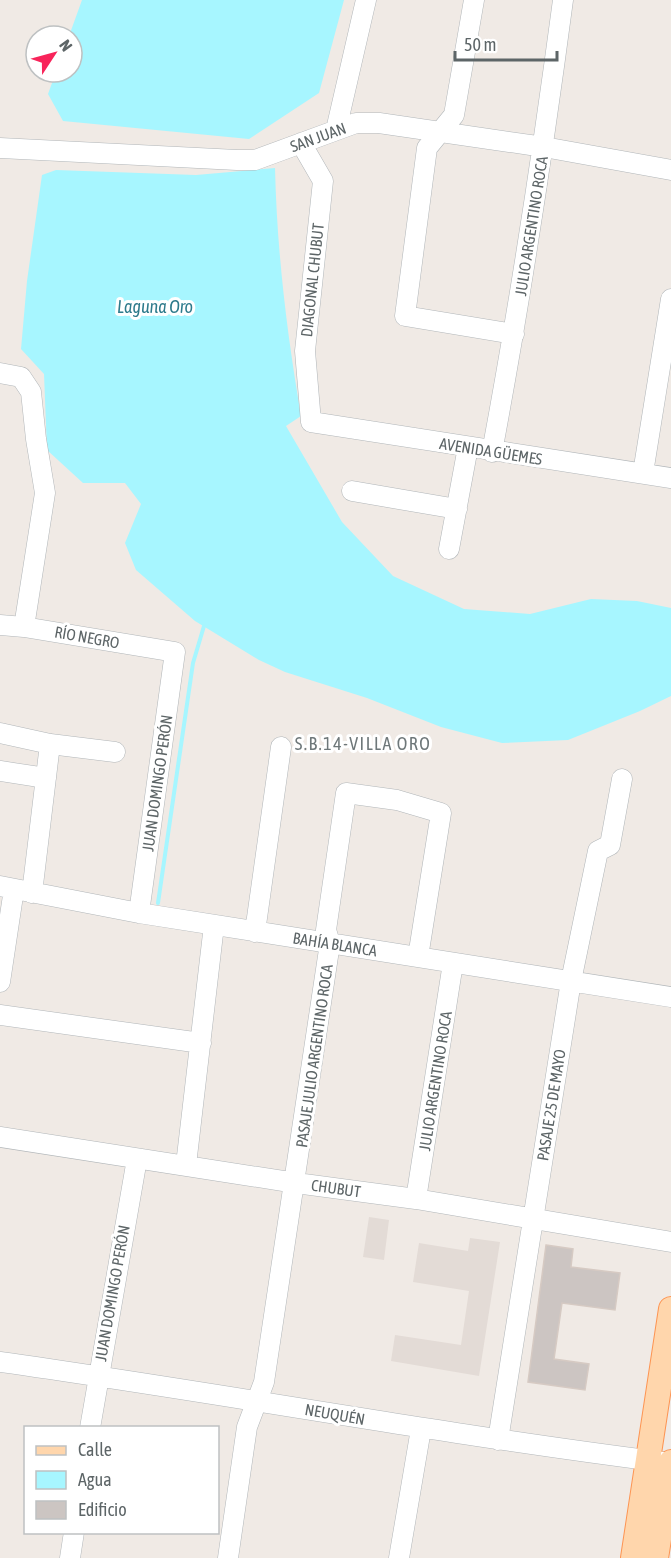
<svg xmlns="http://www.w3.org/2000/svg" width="671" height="1558" viewBox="0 0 671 1558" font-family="'Asap Condensed',sans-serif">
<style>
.education{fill:#e3dbd6}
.water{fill:#a7f6ff}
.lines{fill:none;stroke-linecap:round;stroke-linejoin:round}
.stream{stroke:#a7f6ff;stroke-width:4}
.building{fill:#ccc5c2;stroke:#d6cac3;stroke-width:1.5}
.minor-casing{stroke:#b1b6b9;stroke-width:21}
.major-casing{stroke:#fd9452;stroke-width:26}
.minor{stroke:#fff;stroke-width:20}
.major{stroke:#ffd6ac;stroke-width:24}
.labels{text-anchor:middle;stroke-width:6;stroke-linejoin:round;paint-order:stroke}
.street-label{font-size:16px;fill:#5d6567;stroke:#fff}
.water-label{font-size:18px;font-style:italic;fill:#2e7b8c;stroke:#fff}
.neighbourhood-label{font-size:18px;letter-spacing:1.5px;fill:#6e7779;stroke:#fff}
</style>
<rect width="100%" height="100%" fill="#f0eae5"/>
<path class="education" d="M369,1217L389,1220L384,1260L363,1257Z
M470,1238L500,1242L479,1376L391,1361L395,1335L461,1345L469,1291L413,1282L419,1243L468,1251Z"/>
<path class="water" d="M82,0H344L319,93L249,139L63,121L48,94L56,72H72V36H69Z
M275,168C277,253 287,333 301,416L286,426L342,522L393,576L464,609L530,614L591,599L637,601L671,608V696L640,711L568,740L502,743L441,727L367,698L285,672L259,660L195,621L136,570L125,543L141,504L125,483H83L47,450L44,374L21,349L27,281L42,175L56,170L196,175Z"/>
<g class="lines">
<path class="stream" d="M158,903L193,663L204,626"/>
</g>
<path class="building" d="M546,1245L573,1249L571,1267L620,1273L615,1310L562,1303L554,1359L589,1364L585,1390L528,1382Z"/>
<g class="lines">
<g class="minor-casing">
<path id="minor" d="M474,0L454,115L427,148L405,316L514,334
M336,130L366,0
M301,143L323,181L305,351L311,422L671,478
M0,148L237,160H255L356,123H379L544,147L671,170
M0,373L21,377L31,392L36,439L45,493L24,627
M492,452C520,302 543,151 563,0
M643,473L671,299
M352,491L457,509
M449,549L468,447
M0,625L24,627L175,652L139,913
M0,733L50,744L115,752
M0,771L46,778
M0,886L139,913L671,997
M32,893L50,744
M255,932L281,747
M0,982L14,889
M0,1015L201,1043
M0,1137L296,1183L416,1199L671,1242
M186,1165L214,925
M416,1199L453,963
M0,1362C221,1393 440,1434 662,1462
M90,1428L137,1159
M498,1440L571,981L598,851L610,845L622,779
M70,1558L74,1532
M228,1558L247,1427L264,1382L330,943L326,930L346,793L397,800L441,813L418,957
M399,1558L421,1429"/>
</g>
<g class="major-casing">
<path id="major" d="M633,1558L671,1309
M656,1558L671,1462"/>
</g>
<use href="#minor" class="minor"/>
<use href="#major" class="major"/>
</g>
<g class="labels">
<g class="street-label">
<text transform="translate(318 137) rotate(-20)" y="6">SAN JUAN</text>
<text transform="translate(531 226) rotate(-81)" y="6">JULIO ARGENTINO ROCA</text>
<text transform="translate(312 280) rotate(-84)" y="6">DIAGONAL CHUBUT</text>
<text transform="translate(491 451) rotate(9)" y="6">AVENIDA GÜEMES</text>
<text transform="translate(87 637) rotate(10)" y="6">RÍO NEGRO</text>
<text transform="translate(157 783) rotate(-82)" y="6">JUAN DOMINGO PERÓN</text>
<text transform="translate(335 944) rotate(9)" y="6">BAHÍA BLANCA</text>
<text transform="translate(314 1056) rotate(-82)" y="6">PASAJE JULIO ARGENTINO ROCA</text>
<text transform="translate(435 1081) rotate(-81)" y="6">JULIO ARGENTINO ROCA</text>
<text transform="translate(551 1105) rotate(-81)" y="6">PASAJE 25 DE MAYO</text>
<text transform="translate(336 1188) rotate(8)" y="6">CHUBUT</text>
<text transform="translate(112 1293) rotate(-80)" y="6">JUAN DOMINGO PERÓN</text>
<text transform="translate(335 1414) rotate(10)" y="6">NEUQUÉN</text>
</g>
<g class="water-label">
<text x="155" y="313">Laguna Oro</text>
</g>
<g class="neighbourhood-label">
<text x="363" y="750">S.B.14-VILLA ORO</text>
</g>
</g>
<rect x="24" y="1426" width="195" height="108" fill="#ffffff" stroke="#bec1c2" stroke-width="1.5"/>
<rect x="36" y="1446" width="30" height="9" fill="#ffd6ac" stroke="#bec1c2" stroke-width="1.5"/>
<text x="78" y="1456" font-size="18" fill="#5d6567">Calle</text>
<rect x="36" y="1471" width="30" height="18" fill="#a7f6ff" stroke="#bec1c2" stroke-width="1.5"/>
<text x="78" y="1486" font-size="18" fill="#5d6567">Agua</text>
<rect x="36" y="1501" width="30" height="18" fill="#ccc5c2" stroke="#bec1c2" stroke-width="1.5"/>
<text x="78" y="1516" font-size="18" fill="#5d6567">Edificio</text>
<g transform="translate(54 54) rotate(54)"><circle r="28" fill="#ffffff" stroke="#bec1c2" stroke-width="1.5"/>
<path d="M0-4.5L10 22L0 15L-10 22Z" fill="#f8245a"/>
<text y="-9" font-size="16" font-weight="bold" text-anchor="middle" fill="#5d6567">N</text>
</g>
<path d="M455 51v9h102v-9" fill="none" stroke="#5d6567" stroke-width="3"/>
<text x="464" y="51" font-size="18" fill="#5d6567" stroke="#ffffff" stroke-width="4.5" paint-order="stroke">50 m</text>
</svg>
